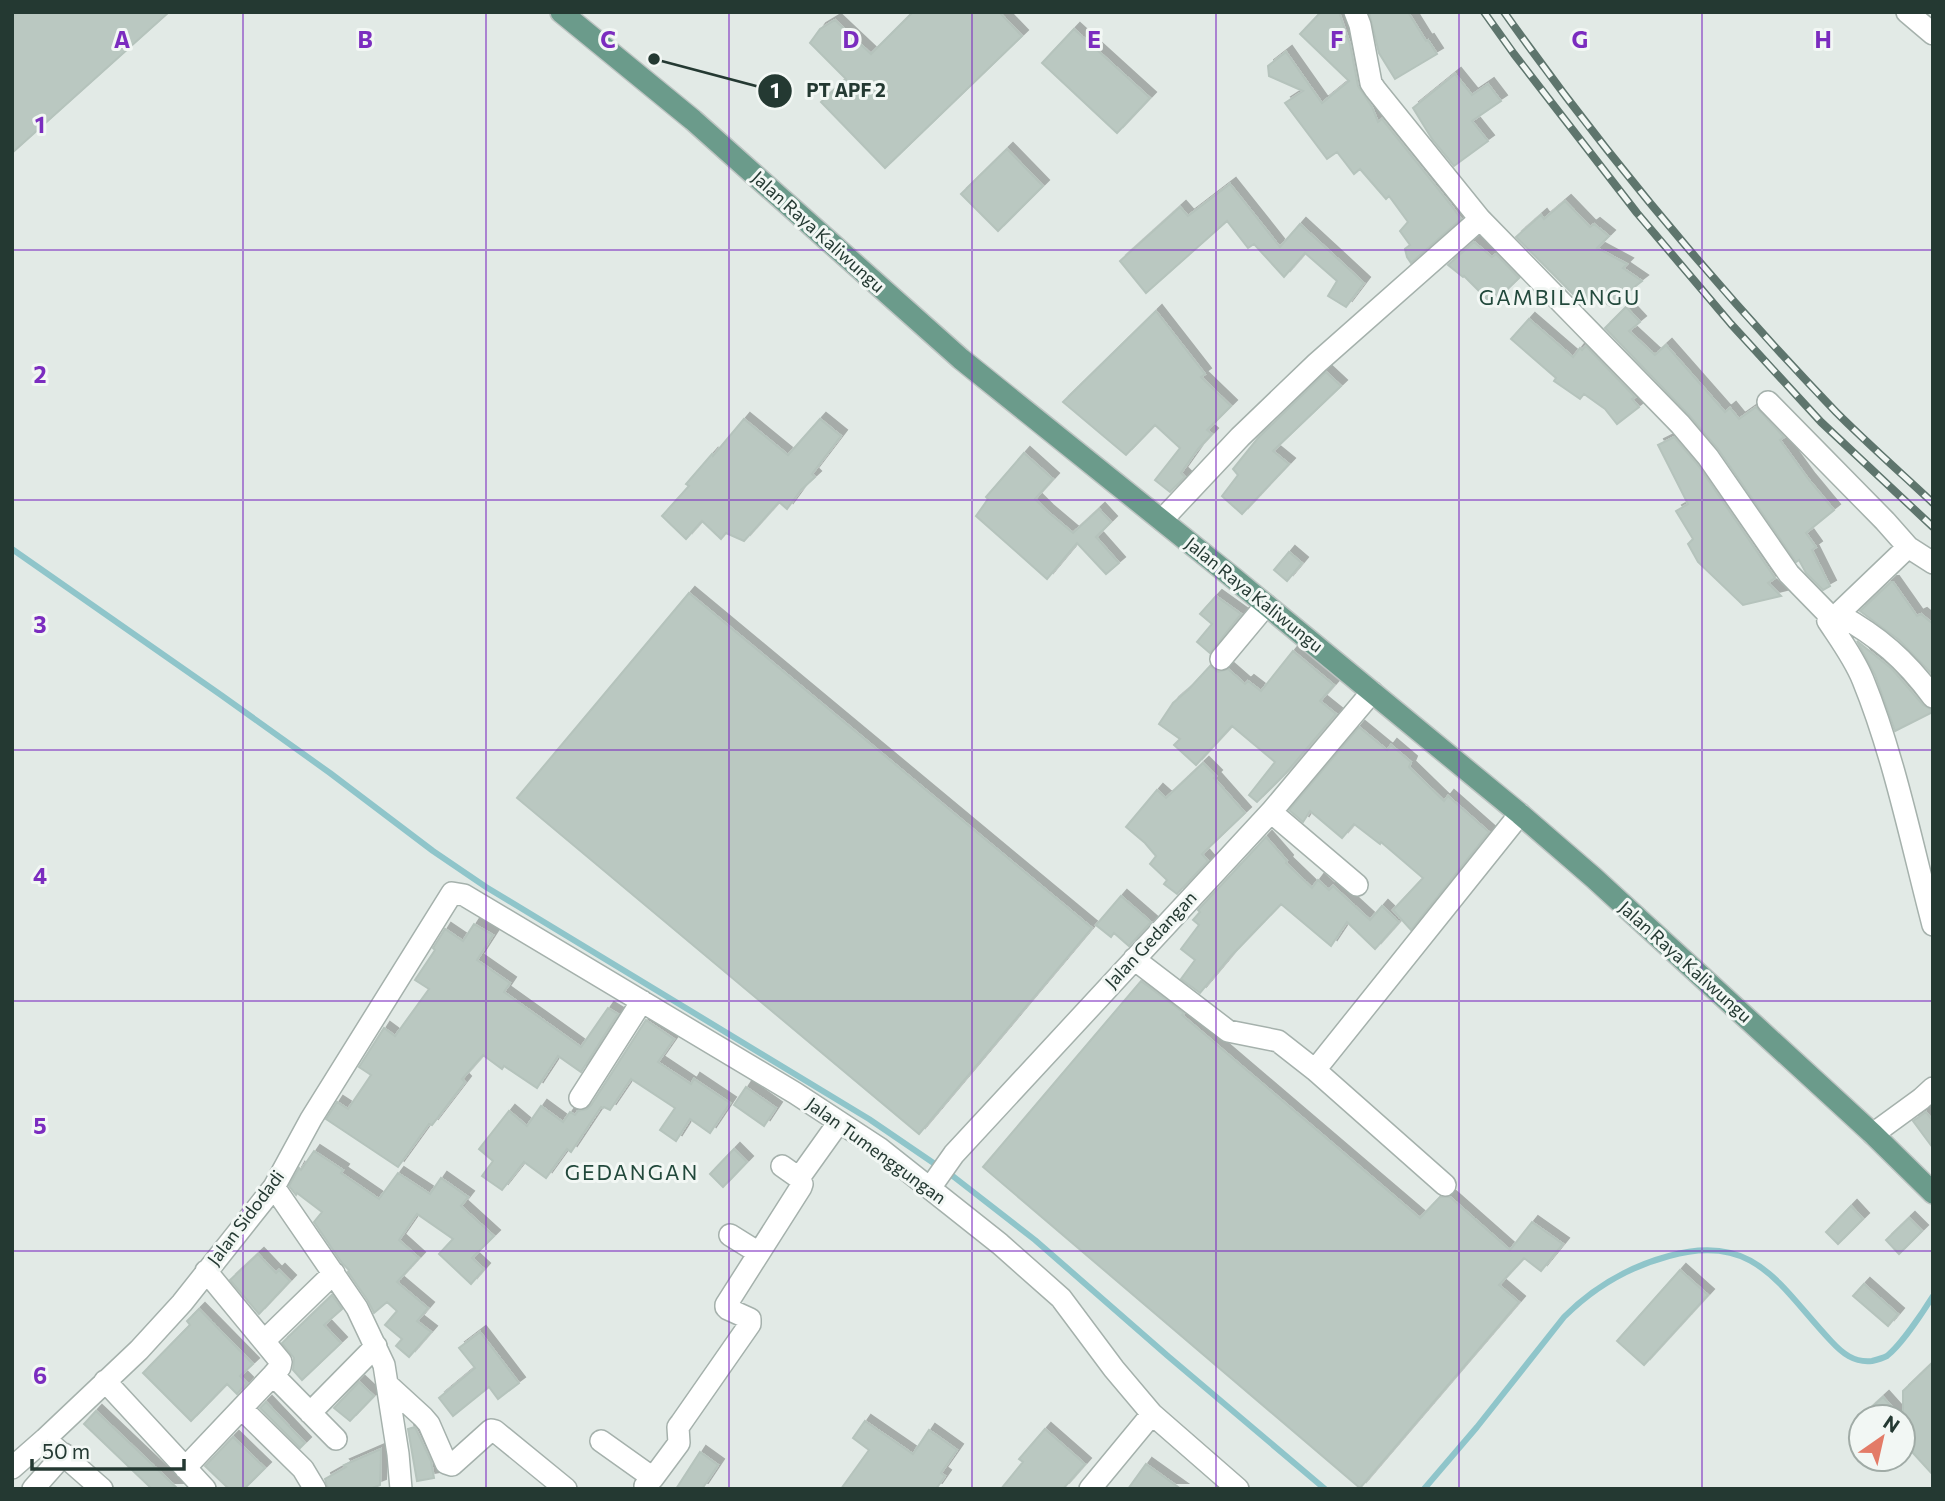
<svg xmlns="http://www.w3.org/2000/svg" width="1945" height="1501" viewBox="0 0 1945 1501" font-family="Commissioner,sans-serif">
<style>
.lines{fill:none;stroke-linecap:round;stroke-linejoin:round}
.stream{stroke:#8fc5ca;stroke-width:6}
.building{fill:#bac8c1;stroke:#b5c3bc;stroke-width:2;filter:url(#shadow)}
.minor-casing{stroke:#a5b1ac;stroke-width:24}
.major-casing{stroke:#bdc4c2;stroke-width:24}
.minor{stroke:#fff;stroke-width:21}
.major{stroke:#6b9b8b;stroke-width:21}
.rail-casing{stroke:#5e756d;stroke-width:8}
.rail{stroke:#f2f7f4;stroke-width:5;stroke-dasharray:16;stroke-linecap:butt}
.grid{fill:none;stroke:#7b2cbf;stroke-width:2;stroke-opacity:0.55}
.labels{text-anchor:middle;stroke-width:6;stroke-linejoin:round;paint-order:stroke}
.street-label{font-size:18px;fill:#243932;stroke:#f2f7f4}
.quarter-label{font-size:21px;letter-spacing:2px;fill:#22493c;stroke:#f2f7f4}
.grid-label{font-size:23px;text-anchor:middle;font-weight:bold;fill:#7b2cbf;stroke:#f2f7f4;stroke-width:6;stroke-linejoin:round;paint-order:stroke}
.leader{fill:none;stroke:#243932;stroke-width:2.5}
.callout-dot{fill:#243932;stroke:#f2f7f4;stroke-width:2.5}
.mark-label{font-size:21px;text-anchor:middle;font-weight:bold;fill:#fff}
.callout-label{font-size:19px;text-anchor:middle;font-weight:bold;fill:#243932;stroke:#f2f7f4;stroke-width:6;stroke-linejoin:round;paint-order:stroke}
</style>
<defs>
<filter id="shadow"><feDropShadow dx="6" dy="-6" stdDeviation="0" flood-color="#0004"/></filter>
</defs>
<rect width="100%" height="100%" fill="#e2eae6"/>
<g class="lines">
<path class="stream" d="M12,549L221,695L330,773L433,851L486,887L869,1119L954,1177L1035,1240L1169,1357L1325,1489
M1424,1489L1477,1427L1564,1317C1594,1287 1628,1267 1669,1256C1756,1232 1779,1286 1831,1341C1842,1353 1854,1363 1872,1361C1876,1360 1883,1358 1887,1356C1901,1345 1923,1312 1933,1296"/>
</g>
<path class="building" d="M12,12H169L12,153Z
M913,12H999L1022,36L885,168L821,102L846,79L810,43L820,29L835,20L871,54Z
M1321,12H1339L1350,44L1358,86L1372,107L1378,122L1382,119L1451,205L1461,219L1411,263L1407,257L1405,249L1410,245L1400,231L1408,222L1389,196L1386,199L1360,169L1354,174L1337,152L1327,159L1285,103L1303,91L1269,76L1268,66L1286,52L1322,103L1349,81L1300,34Z
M1369,12H1408L1426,41L1428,40L1437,54L1395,79L1379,53Z
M1074,29L1150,98L1117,133L1042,63Z
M1455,74L1472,95L1488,84L1501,101L1472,121L1488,141L1454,166L1432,139L1413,108Z
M1007,149L1043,186L998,231L961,194Z
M1230,184L1280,247L1300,224L1364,283L1346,307L1328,296L1337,281L1305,253L1284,277L1254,244L1248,248L1227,221L1146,293L1120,261L1180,207L1188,216Z
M1565,201L1590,227L1594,224L1609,236L1597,248L1627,264L1623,268L1642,281L1610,306L1595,295L1584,305L1516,237L1541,215L1544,219Z
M1474,242L1492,257L1496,254L1519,278L1492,304L1464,276L1463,277L1448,265Z
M1626,307L1640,322L1629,331L1655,355L1666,345L1725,412L1730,408L1739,419L1756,407L1784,437L1780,440L1809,480L1834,510L1806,533L1816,547L1812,550L1830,586L1823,590L1806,573L1799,560L1796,562L1718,449L1689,415L1605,328Z
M1156,311L1205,374L1201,377L1231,406L1207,430L1212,434L1198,449L1181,473L1185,477L1170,492L1155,480L1180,448L1155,425L1126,455L1063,402Z
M1529,319L1573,357L1580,348L1582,350L1586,346L1635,397L1632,399L1639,407L1617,424L1605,409L1584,394L1580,399L1554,381L1556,378L1511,339Z
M1326,372L1341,386L1273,451L1289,464L1242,514L1222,496L1238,475L1233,469L1258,438Z
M744,419L788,455L820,419L841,436L812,474L815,477L801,490L787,509L779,502L744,541L726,533L721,539L702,521L686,539L662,516L689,486L686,484L712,454L713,456Z
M1674,437L1698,465L1775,578L1768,583L1781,596L1743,605L1698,562L1688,544L1693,539L1676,511L1688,504L1658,445Z
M1024,453L1053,479L1035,499L1047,511L1073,533L1099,509L1111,522L1096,537L1119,563L1106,574L1077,543L1047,579L976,516L988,499L986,497Z
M1289,552L1302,563L1287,581L1274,570Z
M1891,582H1893L1917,616L1921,614L1933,624V675L1899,640L1860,611Z
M689,593L1092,928L919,1134L517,798Z
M1216,596L1241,614L1210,653L1197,642L1212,624L1200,614Z
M1857,641L1892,669L1923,705L1933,710V712L1895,731L1875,675Z
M1293,651L1334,685L1320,701L1336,714L1286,773L1257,802L1249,795L1275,762L1232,726L1196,765L1174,745L1180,739L1159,724L1173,703L1188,690L1210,666L1218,672L1228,669L1245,684L1248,681L1261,691Z
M1359,727L1387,750L1391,745L1411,762L1409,767L1444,801L1448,796L1489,832L1411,930L1393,910L1423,878L1381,842L1380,844L1354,824L1342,838L1310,811L1303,822L1289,810Z
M1203,763L1216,776L1214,778L1245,813L1202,854L1208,861L1177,894L1164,884L1167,880L1150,864L1156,856L1145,843L1126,827L1157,790L1166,798Z
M1266,837L1287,861L1286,863L1312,888L1318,880L1329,890L1333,886L1370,920L1382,906L1399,922L1375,949L1347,922L1331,946L1281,904L1230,957L1200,993L1181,979L1195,960L1181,949L1199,925L1193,920L1200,912L1198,910Z
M1121,896L1151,922L1129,946L1114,933L1111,937L1096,925Z
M474,924L493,935L477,960L510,983L504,992L581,1047L608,1008L618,1014L581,1072L558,1056L537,1088L504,1066L502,1069L483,1055L462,1079L465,1082L432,1125L429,1124L398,1167L326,1119L337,1102L348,1109L371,1075L359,1067L384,1028L395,1036L429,989L415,980L435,950L433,948L445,929L463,941Z
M1141,981L1184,1013L1182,1015L1420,1218L1440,1197H1450L1510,1250L1532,1222L1563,1244L1541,1271L1524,1258L1499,1285L1519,1302L1360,1488L983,1167Z
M646,1020L674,1039L658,1062L691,1084L694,1079L730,1103L710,1133L690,1119L676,1141L660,1130L675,1108L631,1079L610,1110L604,1107L603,1108L601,1107L571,1152L567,1149L546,1178L524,1162L502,1190L482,1176L493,1161L479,1149L509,1111L527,1126L541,1106L563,1122L570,1112L575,1115L578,1111L587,1109L591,1105Z
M746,1087L776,1108L764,1126L734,1105Z
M1926,1112L1933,1121V1148L1913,1121Z
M734,1149L747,1162L723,1187L710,1174Z
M314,1151L343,1170L341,1173L379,1199L398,1173L430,1194L441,1178L468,1197L461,1206L494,1236L472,1258L484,1269L471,1284L439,1254L453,1239L417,1214L399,1240L419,1258L397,1282L428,1308L417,1321L431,1332L409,1357L396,1346L402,1339L385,1325L397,1311L387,1302L374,1313L368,1301L348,1272L349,1270L342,1263L314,1222L322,1212L297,1193L296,1195L289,1186L299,1168L301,1170Z
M1851,1206L1863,1219L1838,1244L1826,1232Z
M1909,1218L1922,1231L1899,1254L1886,1240Z
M258,1254L276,1273L279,1270L290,1281L259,1314L230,1280Z
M1680,1270L1708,1295L1644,1365L1617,1341Z
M1864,1284L1898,1314L1888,1326L1853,1296Z
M332,1295L342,1309L324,1325L341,1343L302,1380L293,1370L294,1358L282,1343Z
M199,1309L253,1364L240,1376L247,1383L237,1394L227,1384L191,1421L143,1373L190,1325L187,1321Z
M480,1332L519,1383L498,1399L489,1387L453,1416L439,1398L475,1368L459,1348Z
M1933,1362V1475L1903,1442V1391Z
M359,1382L374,1396L350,1421L334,1408Z
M1883,1397L1901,1417H1861Z
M266,1402L305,1443L300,1448L260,1408Z
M96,1411L178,1489H152L84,1424Z
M865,1421L913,1454L929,1430L957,1450L941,1473L945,1476L936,1489H841L869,1450L853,1438Z
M415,1427L431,1461L434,1478L417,1481L408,1429Z
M1045,1429L1085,1464L1063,1489H1001L1023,1462L1019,1459Z
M233,1437L265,1468L244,1489H229L205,1466Z
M381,1449L380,1485L370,1489H328L325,1479L346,1467L344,1465Z
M700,1452L718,1465L702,1489H676Z
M1146,1464L1181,1489H1128Z"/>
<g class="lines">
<g class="minor-casing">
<path id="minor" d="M1355,12L1360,25L1371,83L1375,89L1480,219L1680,424L1708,457L1789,574L1831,617L1838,614C1879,637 1905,659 1933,697
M1907,12L1933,34
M1768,402L1885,521L1908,547L1933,563
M1162,520L1240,437L1317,363L1480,219
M1838,614L1908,547
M1831,617L1828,621L1830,624C1842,642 1855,660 1863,680C1894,756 1912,845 1933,925
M1221,659L1266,605
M1271,812L1357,885
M1134,959L1228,1031L1278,1041L1315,1070
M580,1098L642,1001
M1873,1134L1921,1099L1933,1088
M782,1166L799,1178
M1445,1185L1315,1070L1520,814
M274,1187L357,1308L384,1365L398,1454L401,1489
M930,1188L954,1154L1271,812L1372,692
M730,1235L759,1253
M264,1341L334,1273
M273,1375L336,1439
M105,1381L205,1489
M388,1385L423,1417L429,1424L446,1463L452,1465L491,1430L495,1431L566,1489
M242,1409L303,1469L315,1489
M310,1413L376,1346
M45,1439L102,1489
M601,1441L653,1478L645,1486
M12,1468L45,1439L139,1350L182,1303L274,1187L311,1119L452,893L464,895L795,1093L879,1148L1000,1244L1061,1298L1114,1369L1152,1414L1238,1489
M185,1468L273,1375L280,1367L281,1362L206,1271
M653,1478L679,1443L678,1427L681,1423L750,1324V1319L728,1309L726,1307V1305L801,1187L802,1184L799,1178L839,1122
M33,1489L64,1454
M1090,1489L1152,1414"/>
</g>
<g class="major-casing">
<path id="major" d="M561,12L693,120L961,359L1231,576L1520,814L1594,878L1873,1134L1933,1193"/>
</g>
<use href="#minor" class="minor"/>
<use href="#major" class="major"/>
<g class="rail-casing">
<path id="rail" d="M1484,12L1514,54L1637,213L1731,324L1821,422L1933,527
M1504,12C1604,153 1716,287 1836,412C1867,443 1901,473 1933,503"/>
</g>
<use href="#rail" class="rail"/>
</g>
<path class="grid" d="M243,12V1489M486,12V1489M729,12V1489M972,12V1489M1216,12V1489M1459,12V1489M1702,12V1489M12,250H1933M12,500H1933M12,750H1933M12,1001H1933M12,1251H1933"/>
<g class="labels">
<g class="street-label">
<text transform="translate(818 232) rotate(42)" y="6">Jalan Raya Kaliwungu</text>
<text transform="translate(1254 595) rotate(39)" y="6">Jalan Raya Kaliwungu</text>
<text transform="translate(1151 940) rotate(-47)" y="6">Jalan Gedangan</text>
<text transform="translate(1685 962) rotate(42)" y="6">Jalan Raya Kaliwungu</text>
<text transform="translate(876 1151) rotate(36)" y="6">Jalan Tumenggungan</text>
<text transform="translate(246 1218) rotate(-53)" y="6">Jalan Sidodadi</text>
</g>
<g class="quarter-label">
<text x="1560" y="305">GAMBILANGU</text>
<text x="632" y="1180">GEDANGAN</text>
</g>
</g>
<g class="grid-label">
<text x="122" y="48">A</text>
<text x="365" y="48">B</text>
<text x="608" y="48">C</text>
<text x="851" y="48">D</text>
<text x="1094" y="48">E</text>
<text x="1337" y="48">F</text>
<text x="1580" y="48">G</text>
<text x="1823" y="48">H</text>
<text x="40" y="133">1</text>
<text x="40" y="383">2</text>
<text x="40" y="633">3</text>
<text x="40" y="884">4</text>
<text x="40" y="1134">5</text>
<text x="40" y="1384">6</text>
</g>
<path class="leader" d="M654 59L775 91"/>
<g class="callout-dot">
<circle cx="654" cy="59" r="7"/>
<circle cx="775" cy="91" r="18"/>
</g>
<g class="mark-label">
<text x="775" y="98">1</text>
</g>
<g class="callout-label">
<text x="846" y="97">PT APF 2</text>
</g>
<rect width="1945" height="1501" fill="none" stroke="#243932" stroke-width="28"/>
<g transform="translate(1882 1438) rotate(34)"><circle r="33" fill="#f2f7f4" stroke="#a0aba6" stroke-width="2"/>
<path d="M0-5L12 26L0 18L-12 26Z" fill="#e37b67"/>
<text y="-10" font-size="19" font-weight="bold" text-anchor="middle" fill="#243932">N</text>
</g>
<path d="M32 1459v10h152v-10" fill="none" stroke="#243932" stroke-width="3.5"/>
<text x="42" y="1459" font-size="21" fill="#243932" stroke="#f2f7f4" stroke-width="5" paint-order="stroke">50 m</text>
</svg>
